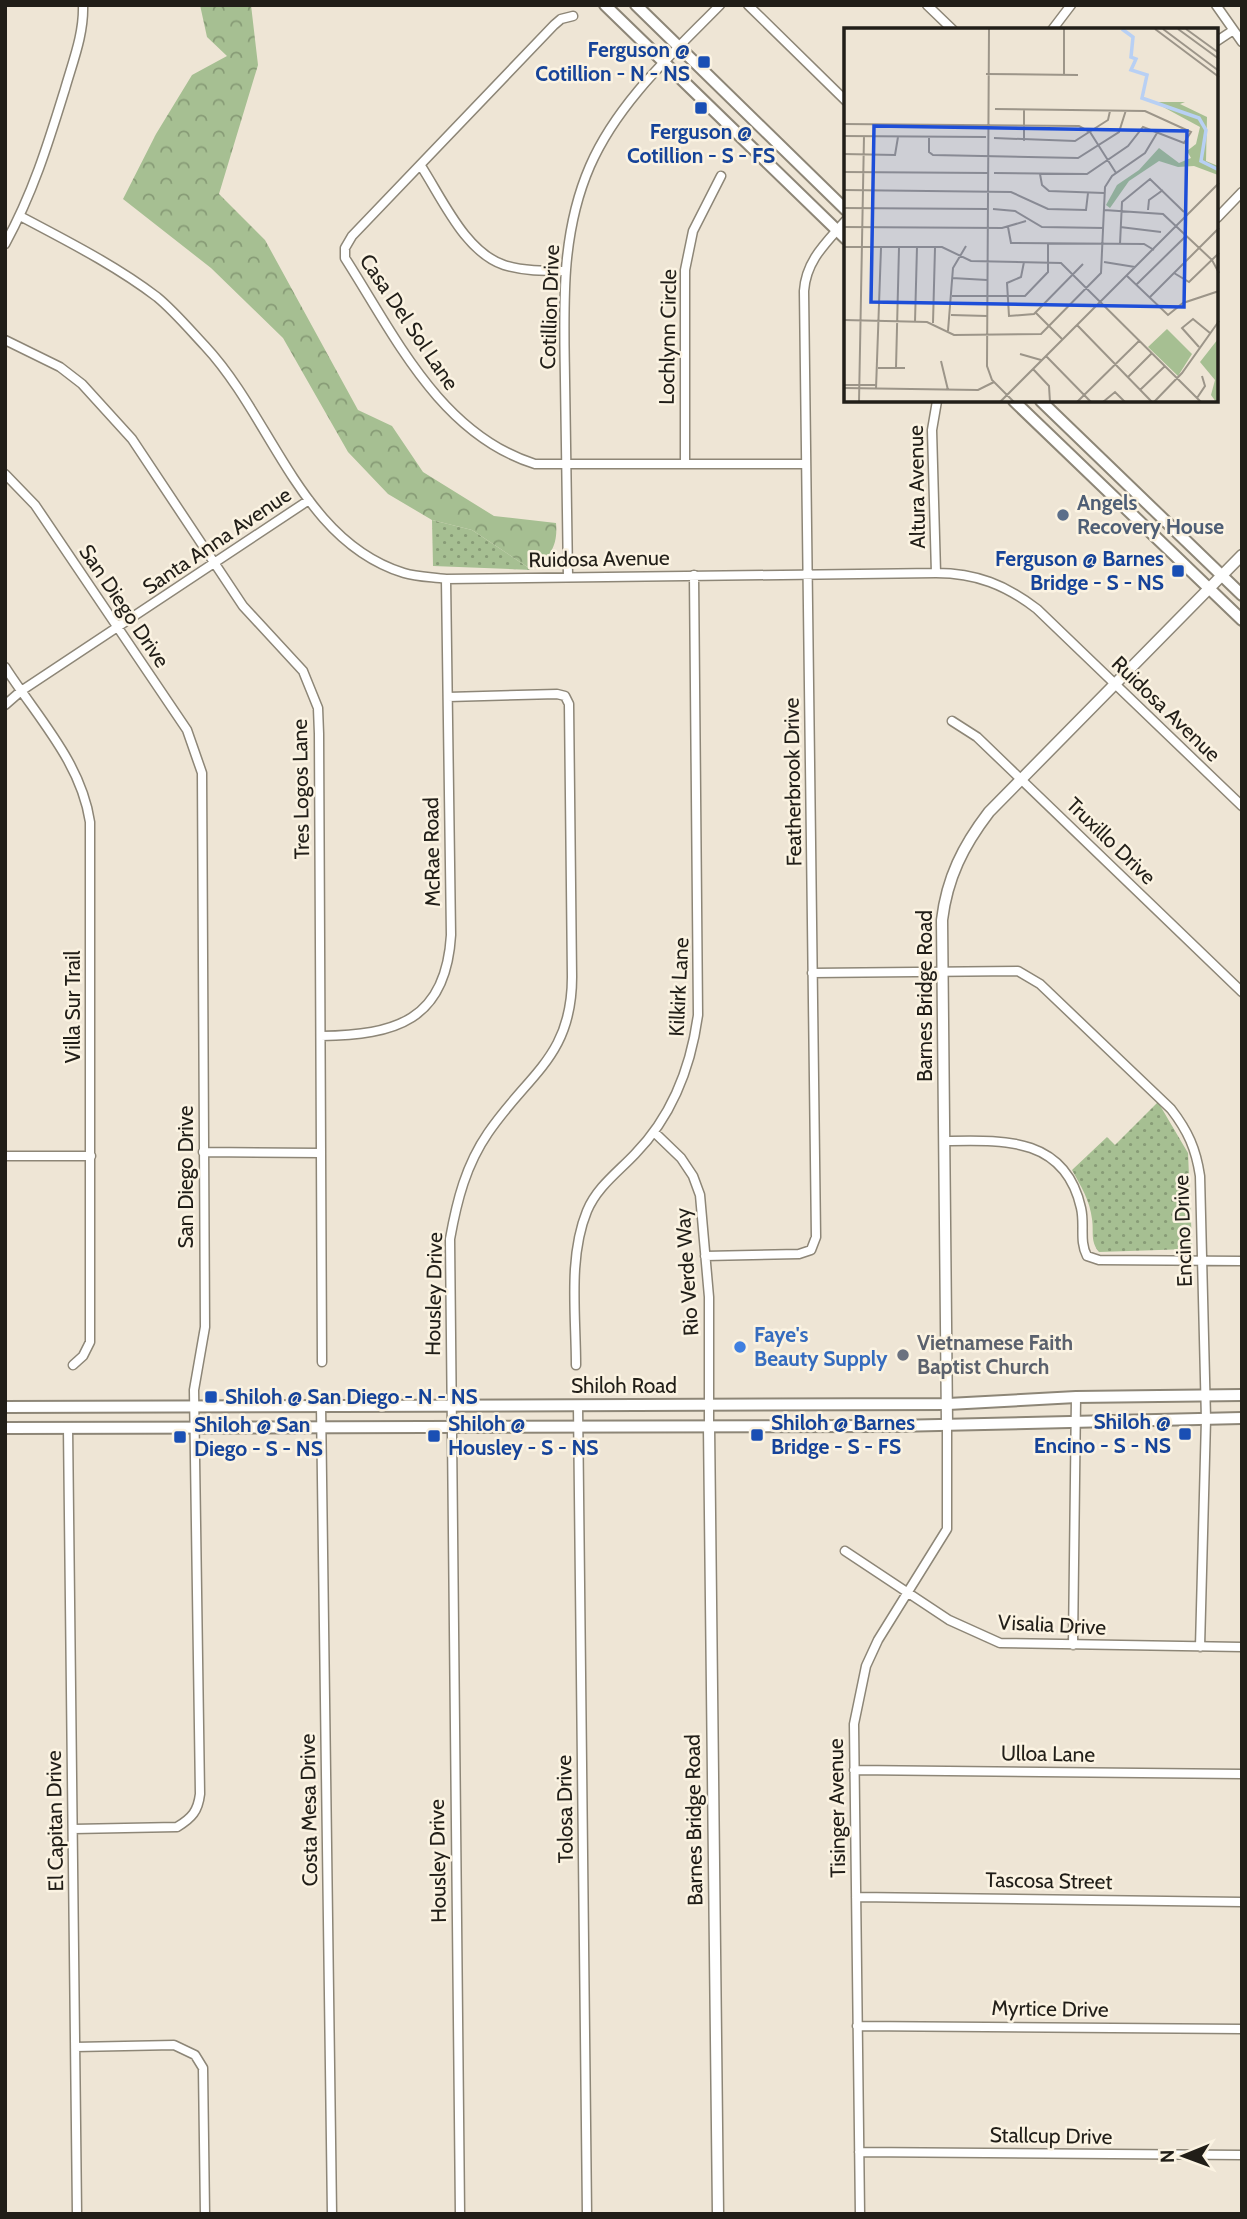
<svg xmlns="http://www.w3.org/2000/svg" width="1247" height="2219" viewBox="0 0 1247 2219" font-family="Cabin,sans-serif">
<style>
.grass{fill:url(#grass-dots)}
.forest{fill:url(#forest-crowns)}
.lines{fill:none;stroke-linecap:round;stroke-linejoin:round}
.minor-casing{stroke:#8d8677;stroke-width:11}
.tertiary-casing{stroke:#8d8677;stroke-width:13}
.secondary-casing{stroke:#8d8677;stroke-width:14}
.minor{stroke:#fff;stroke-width:8}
.tertiary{stroke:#fff;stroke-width:10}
.secondary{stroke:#fff;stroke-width:10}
.transit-dot{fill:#1a4fb4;stroke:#fbf3e2;stroke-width:2.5}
.service-dot{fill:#5c6f8a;stroke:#fbf3e2;stroke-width:2.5}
.shop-dot{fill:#3f7fe0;stroke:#fbf3e2;stroke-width:2.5}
.worship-dot{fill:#6b7280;stroke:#fbf3e2;stroke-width:2.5}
.labels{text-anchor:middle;stroke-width:5;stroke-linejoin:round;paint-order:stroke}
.transit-label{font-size:21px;font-weight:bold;fill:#164399;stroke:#fbf3e2;text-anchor:start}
.street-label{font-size:21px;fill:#211e18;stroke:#fbf3e2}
.service-label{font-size:21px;font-weight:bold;fill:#4e5e75;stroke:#fbf3e2;text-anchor:start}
.shop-label{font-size:21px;font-weight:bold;fill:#366cbe;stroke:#fbf3e2;text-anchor:start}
.worship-label{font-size:21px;font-weight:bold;fill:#5b616d;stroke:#fbf3e2;text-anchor:start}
.inset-river{fill:none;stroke:#b8d0f4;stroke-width:3.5}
.inset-road{fill:none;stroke:#9c9589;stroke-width:2}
.view{fill:#1d4ed8;fill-opacity:0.15;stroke:#1d4ed8;stroke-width:3.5}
.inset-edge{fill:none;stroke:#211e18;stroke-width:3.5}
</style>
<defs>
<pattern id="grass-dots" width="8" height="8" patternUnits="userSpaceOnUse" patternTransform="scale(1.75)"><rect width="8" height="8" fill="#a6bf92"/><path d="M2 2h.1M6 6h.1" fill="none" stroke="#879b76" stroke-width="1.8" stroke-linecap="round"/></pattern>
<pattern id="forest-crowns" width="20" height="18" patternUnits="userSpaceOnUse" patternTransform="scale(1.75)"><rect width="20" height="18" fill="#a6bf92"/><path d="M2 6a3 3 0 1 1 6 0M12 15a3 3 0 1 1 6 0" fill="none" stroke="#879b76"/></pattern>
</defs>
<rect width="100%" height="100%" fill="#eee5d5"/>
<path class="grass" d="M432,520L472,530L532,570L433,566Z
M1158,1102L1188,1153L1192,1244L1189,1249L1099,1252C1090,1241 1094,1232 1092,1219C1090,1201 1081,1186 1072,1170L1107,1137L1115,1145Z"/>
<path class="forest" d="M200,5H251L258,65L219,194L265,240L358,410L392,426L423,472L494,516L556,523C558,545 551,557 532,570L472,530L432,520L388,494L348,452L283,338L211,268L123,199L156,134L192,75L227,56L207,37Z"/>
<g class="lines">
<g class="minor-casing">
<path id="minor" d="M748,5L846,101
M927,5L953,30
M1216,5L1242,42
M573,16L561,19L554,25L352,236L345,248V258C395,336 440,434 535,464H806
M1052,30L1071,5
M1217,41L1232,31
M421,166C442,198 465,252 504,265C523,271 544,271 564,271
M20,216C67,241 115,265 157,297C174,311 190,330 205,346C273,419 301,541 404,573C417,577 433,577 446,579L936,573C976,573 1006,585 1037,609L1242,806
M1217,218L1242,192
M5,244C33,193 48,144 65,89C73,61 84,34 83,5
M5,340L60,367L82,384L132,439L243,606L303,671L318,708L319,734L322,1362
M685,464V270L693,231L721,176
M5,474L35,505L187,730L202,773L205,1327L194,1390L200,1794C198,1811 192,1818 177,1827L73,1829
M936,573L932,430L937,401
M568,577C567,511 566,446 565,380C564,306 560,235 590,166C618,102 673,53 720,5
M5,667C37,717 81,762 90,822V1342L83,1356L73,1365
M448,697L557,694L565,696L569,704L572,977C572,1057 528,1074 488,1133C466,1165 457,1200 450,1239L460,2214
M5,705L21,691L309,500
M952,721L977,737L1242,992
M812,973L1018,971L1040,984L1171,1109C1188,1131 1196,1149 1200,1176L1206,1419L1200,1647
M321,1036C395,1035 446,1021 451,935L446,579
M654,1132L681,1158L693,1176L700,1195L709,1297V1426
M944,1141C1002,1140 1065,1136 1081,1208C1085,1225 1079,1241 1087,1256L1099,1260L1242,1261
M203,1152L321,1153
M5,1156H91
M705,1256L799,1254L811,1250L816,1237L804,291C806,260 827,242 846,220
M576,1365C576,1315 568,1257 587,1211C597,1187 618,1172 635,1154C672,1116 691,1066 698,1015L694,575
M321,1405L332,2214
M578,1405L587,2214
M68,1427L77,2214
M845,1551L949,1620L1000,1643L1242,1647
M1073,1645L1076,1397
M854,1770L1242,1774
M856,1897L1242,1902
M857,2026L1242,2029
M75,2047L174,2045L195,2055L203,2068L205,2214
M859,2152L1242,2155
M860,2214L854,1724L866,1666L878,1640L947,1529V1425"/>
</g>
<g class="tertiary-casing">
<path id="tertiary" d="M947,1425L942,920C947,878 963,846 989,812L1242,555
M709,1426L718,2214"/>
</g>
<g class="secondary-casing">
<path id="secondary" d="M605,5L846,239
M636,5L846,210
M1014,401L1242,620
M1041,401L1242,595
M5,1407L948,1404L1076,1397L1242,1395
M5,1428L894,1426L1242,1418"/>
</g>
<use href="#minor" class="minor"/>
<use href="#tertiary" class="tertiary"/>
<use href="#secondary" class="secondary"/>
</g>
<g class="transit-dot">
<rect x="697" y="55" width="14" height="14" rx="3.5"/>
<rect x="694" y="101" width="14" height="14" rx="3.5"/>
<rect x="1171" y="564" width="14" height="14" rx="3.5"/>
<rect x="204" y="1390" width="14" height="14" rx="3.5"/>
<rect x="1178" y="1427" width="14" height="14" rx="3.5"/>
<rect x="750" y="1428" width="14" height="14" rx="3.5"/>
<rect x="427" y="1429" width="14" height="14" rx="3.5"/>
<rect x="173" y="1430" width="14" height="14" rx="3.5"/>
</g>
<circle class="service-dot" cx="1063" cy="515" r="7"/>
<circle class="shop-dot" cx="740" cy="1347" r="7"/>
<circle class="worship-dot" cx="903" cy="1355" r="7"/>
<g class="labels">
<g class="transit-label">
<text x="690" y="57" text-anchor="end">Ferguson @<tspan x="690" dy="24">Cotillion - N - NS</tspan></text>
<text x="701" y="139" text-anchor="middle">Ferguson @<tspan x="701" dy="24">Cotillion - S - FS</tspan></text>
<text x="1164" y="566" text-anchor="end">Ferguson @ Barnes<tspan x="1164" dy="24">Bridge - S - NS</tspan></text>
<text x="225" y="1404">Shiloh @ San Diego - N - NS</text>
<text x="1171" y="1429" text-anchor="end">Shiloh @<tspan x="1171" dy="24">Encino - S - NS</tspan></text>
<text x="771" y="1430">Shiloh @ Barnes<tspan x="771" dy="24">Bridge - S - FS</tspan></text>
<text x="448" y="1431">Shiloh @<tspan x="448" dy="24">Housley - S - NS</tspan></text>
<text x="194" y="1432">Shiloh @ San<tspan x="194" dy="24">Diego - S - NS</tspan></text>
</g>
<g class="street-label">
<text transform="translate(550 307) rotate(-88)" y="7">Cotillion Drive</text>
<text transform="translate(409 322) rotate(56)" y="7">Casa Del Sol Lane</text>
<text transform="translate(668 337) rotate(-89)" y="7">Lochlynn Circle</text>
<text transform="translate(917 487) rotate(-91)" y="7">Altura Avenue</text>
<text transform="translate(217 541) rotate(-34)" y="7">Santa Anna Avenue</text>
<text transform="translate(599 559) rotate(-1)" y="7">Ruidosa Avenue</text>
<text transform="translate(124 606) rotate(56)" y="7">San Diego Drive</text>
<text transform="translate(1166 709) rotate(44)" y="7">Ruidosa Avenue</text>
<text transform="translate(793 782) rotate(-91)" y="7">Featherbrook Drive</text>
<text transform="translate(301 789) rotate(-91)" y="7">Tres Logos Lane</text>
<text transform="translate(1111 841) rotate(44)" y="7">Truxillo Drive</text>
<text transform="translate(432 852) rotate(-91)" y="7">McRae Road</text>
<text transform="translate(679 987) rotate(-87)" y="7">Kilkirk Lane</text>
<text transform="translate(925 996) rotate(-90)" y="7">Barnes Bridge Road</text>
<text transform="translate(73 1007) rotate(-90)" y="7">Villa Sur Trail</text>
<text transform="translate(186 1177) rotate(-90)" y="7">San Diego Drive</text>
<text transform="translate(1183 1231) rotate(-92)" y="7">Encino Drive</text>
<text transform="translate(687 1272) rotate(-94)" y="7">Rio Verde Way</text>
<text transform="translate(434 1294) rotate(-89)" y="7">Housley Drive</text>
<text x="624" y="1393">Shiloh Road</text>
<text transform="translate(1052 1625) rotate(3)" y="7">Visalia Drive</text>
<text transform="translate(1048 1754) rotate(1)" y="7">Ulloa Lane</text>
<text transform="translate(837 1808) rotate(-91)" y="7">Tisinger Avenue</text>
<text transform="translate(565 1809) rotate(-91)" y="7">Tolosa Drive</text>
<text transform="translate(309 1810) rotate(-91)" y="7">Costa Mesa Drive</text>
<text transform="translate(694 1820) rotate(-91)" y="7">Barnes Bridge Road</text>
<text transform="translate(55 1821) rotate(-91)" y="7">El Capitan Drive</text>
<text transform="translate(438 1861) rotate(-91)" y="7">Housley Drive</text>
<text transform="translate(1049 1881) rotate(1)" y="7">Tascosa Street</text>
<text transform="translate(1050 2009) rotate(1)" y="7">Myrtice Drive</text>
<text transform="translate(1051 2136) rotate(1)" y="7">Stallcup Drive</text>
</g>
<g class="service-label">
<text x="1077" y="510">Angels<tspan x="1077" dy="24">Recovery House</tspan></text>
</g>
<g class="shop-label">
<text x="754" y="1342">Faye's<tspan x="754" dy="24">Beauty Supply</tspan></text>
</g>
<g class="worship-label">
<text x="917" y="1350">Vietnamese Faith<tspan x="917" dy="24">Baptist Church</tspan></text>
</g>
</g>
<g transform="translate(844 28)">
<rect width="374" height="374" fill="#eee5d5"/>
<path d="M374,311L375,374H372L367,367L371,352L356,334Z" fill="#a6bf92"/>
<path d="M310,74H341L336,76L363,89L362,133L374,138V147L350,138L334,139L315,133L285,153L266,180L262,177L273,157L295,142L315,120L335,135L347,130L343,123L352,116L356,99Z" fill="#a6bf92"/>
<path d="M323,301L348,326L334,348L304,319Z" fill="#a6bf92"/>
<path class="inset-river" d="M278,1L289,9L287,29L292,31L287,42L303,47L298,70L355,90L362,102L357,133L375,142"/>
<path class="inset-road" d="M145,1L143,338L148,352L170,374M311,1L375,49M319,1L375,43M334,1L375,31M342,1L375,25M142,46L234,47M220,47V1M0,96L235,98L246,104L272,145M0,108L142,109M85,109V124L89,127L234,130L275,104L282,82M150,110L231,113L264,92L266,83M180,113V81M0,126L51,127L54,109M0,144L144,145M150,145L243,146L284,118L299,99L340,115L347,104L301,83L151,81M196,146L198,157L205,163L260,165M0,162L167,164L204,181L242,182L244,165M0,180L143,181M149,181L171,183L198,199L260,200M260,182L319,186L368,232L375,245M304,182L305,172L319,162M0,199L158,200L182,193M164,199L167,215L300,216L310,222M276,199L317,204M276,216L278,174L306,151L340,184M0,219H98L127,233L217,235L357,374M180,234L177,249L163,255L165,288L190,286L239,236M260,234L291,239M330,245L345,254L375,225M282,247L324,287L339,275L375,263M108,250L143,252M292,257L343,207M108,268H181L204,244V215M305,270L375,200M192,285L219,312M107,287L143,288M0,292L83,294L110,307L197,306L257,245L261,159L268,148L301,125L313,105M71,294L73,219M89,295L91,220M233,297L308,374M104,303L109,240L122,218M355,319L338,300L349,291L366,305M176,326L197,332M202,328L247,374M97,333L104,362M34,340H61M52,340L55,220M189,341L205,358L206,374M284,349L308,325M0,357H32M0,360L134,362L150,354M32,361L37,220M296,362L321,338M353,370L361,358L358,348M15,374L20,108M156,374L375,155M233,374L296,312M259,374L271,364L281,374M310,374L338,345L375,293"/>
<path class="view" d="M30,98L343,103L340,279L27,274Z"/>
<rect width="374" height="374" class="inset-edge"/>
</g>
<rect width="1247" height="2219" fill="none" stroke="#211e18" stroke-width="14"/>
<g transform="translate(1184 2156) rotate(269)" stroke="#fbf3e2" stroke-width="5" paint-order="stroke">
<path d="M0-5L12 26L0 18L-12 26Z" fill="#211e18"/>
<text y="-10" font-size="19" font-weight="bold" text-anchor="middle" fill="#211e18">N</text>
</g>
</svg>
